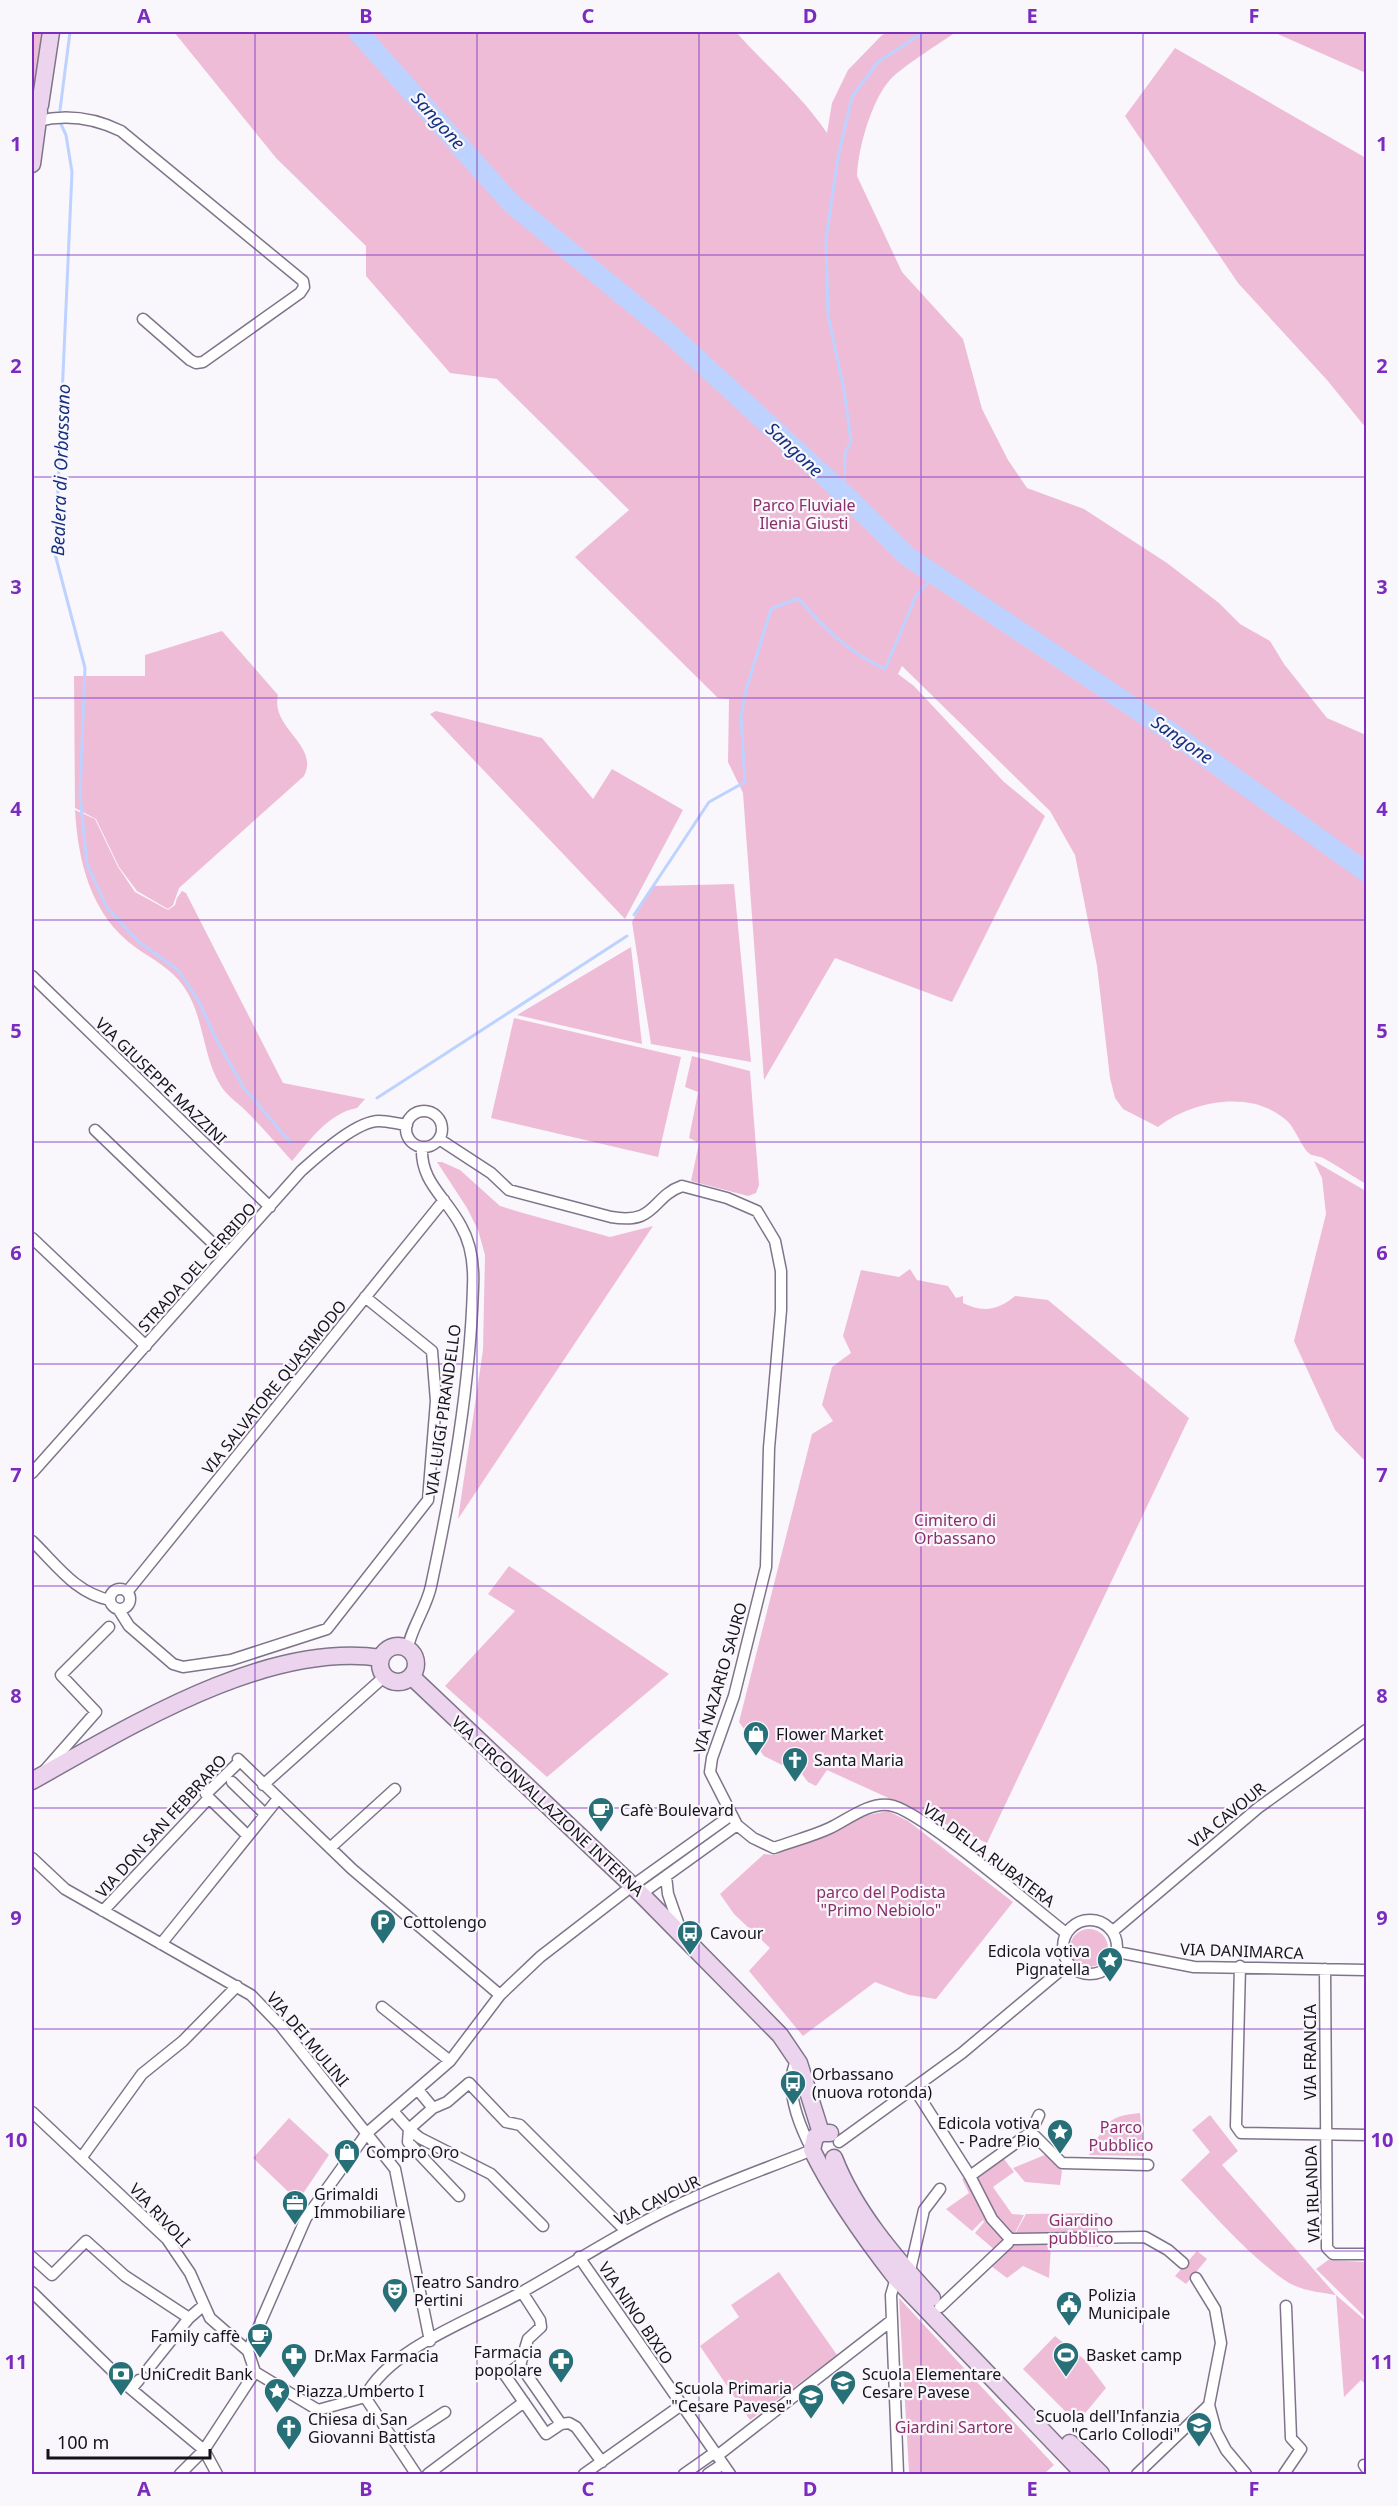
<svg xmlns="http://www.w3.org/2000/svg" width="1398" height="2506" viewBox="0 0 1398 2506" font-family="'Noto Sans',sans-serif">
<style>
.green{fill:#efbcd8}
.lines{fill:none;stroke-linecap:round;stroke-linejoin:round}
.stream{stroke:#bdd2fe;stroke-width:3}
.river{stroke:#bdd2fe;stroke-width:20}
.street-casing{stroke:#7f758b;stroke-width:13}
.secondary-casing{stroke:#7f758b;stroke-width:19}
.street{stroke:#fff;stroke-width:10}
.secondary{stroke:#ecd4ee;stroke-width:16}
.grid{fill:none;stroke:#7b2cbf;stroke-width:1.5;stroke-opacity:0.55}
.labels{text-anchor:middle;stroke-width:4.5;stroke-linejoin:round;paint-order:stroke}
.park-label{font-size:16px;fill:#892f69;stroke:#f9f7fc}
.street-label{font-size:16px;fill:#17131c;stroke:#f9f7fc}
.poi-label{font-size:16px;fill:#17131c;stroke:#f9f7fc;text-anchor:start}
.water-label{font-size:18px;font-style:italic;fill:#143080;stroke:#f9f7fc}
.neatline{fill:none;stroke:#7b2cbf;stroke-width:2}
.grid-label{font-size:20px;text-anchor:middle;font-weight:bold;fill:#7b2cbf}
</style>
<rect width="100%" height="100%" fill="#f9f7fc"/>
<path class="green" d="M32,32H43L32,109Z
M174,32H736C766,66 801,94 827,133L832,103L848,70L882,35L889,32H956C939,44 901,67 889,81C871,102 858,149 857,176L902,272L963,339L982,409L1008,460L1027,488L1084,509L1167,563L1219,603L1240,624L1270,641L1284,664L1327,718L1366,735V1184C1352,1176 1338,1166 1323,1158C1319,1156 1313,1156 1310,1154C1302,1149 1295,1127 1286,1120C1251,1089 1192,1101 1158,1127L1123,1109L1115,1098L1110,1078L1097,966L1075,855L1050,811L902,666L898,674L914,686L1003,781L1045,816L952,1002L835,958L764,1080L743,793L728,762L729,699L718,698L575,557L629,510L497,379L450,373L366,276V246L276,158Z
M1273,32H1366V73Z
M1175,48L1366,158V428L1327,380L1238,283L1125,116Z
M222,631L278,695C270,728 320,745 304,776L179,888L173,905L168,909L137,891L119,867L96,819L75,808L74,676H145V655Z
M436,711L542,738L593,799L612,769L683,810L625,919L430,714Z
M75,810L95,819L118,867L135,892L168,910L175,905L177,898L182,891L186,893L283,1083L365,1099L357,1108C329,1113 310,1140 292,1161C277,1144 262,1127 246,1111C239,1104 229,1097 223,1089C202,1059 205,1017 184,987C171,968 153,960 135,947C91,915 78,862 75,810Z
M734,884L751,1062L651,1044L632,922L652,886Z
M631,947L642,1044L517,1015Z
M514,1018L681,1057L658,1157L491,1118Z
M692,1056L750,1071L759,1185L756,1193L748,1196L691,1181L699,1143L689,1138L698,1092L685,1087Z
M1314,1161L1366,1191V1462L1335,1430L1294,1341L1326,1214L1322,1178Z
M437,1162H442L460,1170L500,1206L523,1213L610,1237L653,1226L458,1519L483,1350L485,1255L478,1230L467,1208Z
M910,1269L917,1280L948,1286L956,1298L963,1296V1303C983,1313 999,1310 1015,1296L1048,1300L1189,1418L987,1843L827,1770L816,1786L808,1782L798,1769L791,1775L786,1767L764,1756L739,1722L812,1434L833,1421L822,1405L832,1367L851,1353L843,1336L861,1270L899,1277Z
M509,1566L669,1674L547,1777L445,1686L515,1611L488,1594Z
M888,1811L908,1821L1013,1902L936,1999L909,1995L875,1982L803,2036L749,1971L770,1948L734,1914L720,1894L764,1854L775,1855L868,1815Z
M1070 1948a19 19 0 1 1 38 0a19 19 0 1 1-38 0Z
M1140,2113L1144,2156L1089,2155C1105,2126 1104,2116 1140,2113Z
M1210,2115L1238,2151L1222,2165L1336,2295L1366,2321V2385L1361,2380L1344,2397L1336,2295C1319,2292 1301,2291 1286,2281C1249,2256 1212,2213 1181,2180L1210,2152L1192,2130Z
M289,2118L329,2155L298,2201L253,2158Z
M1047,2154L1062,2171L1060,2185L1025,2182L1013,2168Z
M1001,2155L1014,2172L993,2187L1012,2214L1024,2215L1009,2245L1026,2214L1098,2213V2247L1043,2244L1051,2247L1049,2278L1023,2266L1007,2278L991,2266L996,2251L975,2233L984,2222L983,2220L972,2231L946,2209L969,2193L962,2179Z
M1197,2251L1207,2259L1186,2284L1175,2276Z
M1328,2260L1366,2262V2318L1316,2269Z
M779,2272L837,2355L750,2420L700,2346L739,2317L731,2305Z
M899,2298L1054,2465L1044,2474H912L909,2472Z
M1055,2336L1085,2360L1106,2388L1077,2423L1023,2369Z"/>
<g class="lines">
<path class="stream" d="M60,110L70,32
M60,122L66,135L72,172L55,554L85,668L80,795L87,864L107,908L139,942L178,970L198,1000L216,1039L244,1088L290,1142
M844,494L845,453L851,441L844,390L828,315L826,239L838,157L852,97L878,62L924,32
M634,915L709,802L745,782L741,716L746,690L771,609L798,598C823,627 849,653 885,669L916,596L935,574
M377,1098L627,936"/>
<path class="river" d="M358,32L511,203L669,333L844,494L907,556L1178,737L1366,872"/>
<g class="street-casing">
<path id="street" d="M38,121C66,114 94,118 121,131L303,281L304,287L300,293L203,362L196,363L190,360L143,319
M32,976L270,1207
M406 1129a18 18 0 1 1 36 0a18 18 0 1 1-36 0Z
M95,1130L225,1255
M439,1139L491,1173L509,1190L611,1217C657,1225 651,1197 682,1186L727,1198L757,1211L775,1241L781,1271V1310L769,1448L766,1567L734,1696L712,1758L710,1772L737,1825L753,1838L774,1848C793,1841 813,1836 830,1828C847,1820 869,1802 889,1805C919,1808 1036,1910 1066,1933
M32,1238L146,1346
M32,1473L301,1171C318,1156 356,1121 379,1121C388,1121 398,1124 407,1125
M32,1541C56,1564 75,1593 110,1600
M110 1599a10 10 0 1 1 20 0a10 10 0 1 1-20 0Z
M127,1592L444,1200
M119,1610L129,1626L173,1664L183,1667L231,1660L327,1629L428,1500L436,1401L432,1351L365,1297
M408,1649C409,1632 427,1607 431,1586C452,1488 470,1387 473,1287C474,1266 472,1245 461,1226C446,1197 420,1182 422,1147
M238,1759L352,1869L500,1995
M45,1770L96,1712L61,1675L109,1627
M232,1782L265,1814
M263,1785L385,1676
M209,1798L248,1836
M330,1848L395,1789
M32,1858L65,1889L251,1995L280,2025L395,2169L430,2341
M666,1876L668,1894L681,1931
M641,1894L737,1825
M103,1911L209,1798L206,1794L240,1761
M1063 1947a27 27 0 1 1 54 0a27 27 0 1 1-54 0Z
M1113,1931L1258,1808L1366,1730
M161,1944L277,1800
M1117,1952L1194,1967L1366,1970
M1240,1966L1236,2126L1241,2133L1366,2135
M1325,1969L1327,2248L1333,2254H1366
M382,2007L450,2061
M914,2088L970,2176L992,2219L1010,2239L1145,2237L1168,2250L1183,2263
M433,2108L447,2102L469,2083L506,2122L520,2125L626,2231
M393,2111L409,2129L433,2108L418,2090
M32,2112L167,2239L190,2273L210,2318L248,2351
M409,2129L420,2138L491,2174L543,2226
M409,2129L408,2142L459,2196
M1031,2132L1062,2163L1148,2165
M839,2142L962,2053L1068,1964
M82,2157L142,2074L183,2041L237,1986
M970,2176L1031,2132L1039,2115
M32,2257L52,2275L86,2241L125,2276L189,2318
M579,2257L730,2474
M1196,2278L1215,2309L1221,2343L1209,2405L1216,2431L1226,2450L1246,2474
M32,2292L131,2389L204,2450L217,2474
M940,2307L1008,2243
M248,2351L306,2218L367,2133L450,2061L500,1995L540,1957L632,1886L730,1816
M248,2351L255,2372L318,2410L365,2397
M520,2365L505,2375L546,2434L561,2424L569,2423L576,2427L602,2462
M520,2365L528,2339L541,2327L540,2320L522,2292
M520,2365L561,2424
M149,2368L189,2318L204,2305
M131,2389L139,2380
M365,2397C389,2348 474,2319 522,2292C579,2260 633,2224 693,2198C732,2180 773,2166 812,2150C799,2125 783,2086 797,2059
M365,2397L416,2474
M396,2444L445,2412
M717,2456L891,2321
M1364,2465L1366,2468
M180,2474L204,2450L255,2372
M428,2474L524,2402
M584,2474L680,2406
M684,2474L714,2453
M708,2474L723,2464
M898,2474L891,2295L896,2278L911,2266L924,2210L940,2189
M1137,2474L1209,2405
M1284,2474L1301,2449L1291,2438L1286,2306"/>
</g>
<g class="secondary-casing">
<path id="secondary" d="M32,122L40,105L51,32
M32,164L39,112
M380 1664a18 18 0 1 1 36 0a18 18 0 1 1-36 0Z
M411,1676L641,1894L780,2035L799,2063L821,2133
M32,1781C129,1727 266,1641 381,1658
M830,2133H821L815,2137L812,2150C834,2195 864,2237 896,2278L1084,2474
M834,2158C854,2210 894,2257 932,2298
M1070,2443L1101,2474"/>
</g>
<use href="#street" class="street"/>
<use href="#secondary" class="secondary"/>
</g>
<path class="grid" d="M255,32V2474M477,32V2474M699,32V2474M921,32V2474M1143,32V2474M32,255H1366M32,477H1366M32,698H1366M32,920H1366M32,1142H1366M32,1364H1366M32,1586H1366M32,1808H1366M32,2029H1366M32,2251H1366"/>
<defs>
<g id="shop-pin" transform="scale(1.35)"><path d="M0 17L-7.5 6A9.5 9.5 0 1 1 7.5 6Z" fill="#277078" stroke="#f9f7fc"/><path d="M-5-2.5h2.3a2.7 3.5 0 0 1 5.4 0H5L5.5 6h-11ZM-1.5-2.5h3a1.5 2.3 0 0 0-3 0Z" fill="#fff"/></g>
<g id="church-pin" transform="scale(1.35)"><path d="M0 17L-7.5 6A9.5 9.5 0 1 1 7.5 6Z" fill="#277078" stroke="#f9f7fc"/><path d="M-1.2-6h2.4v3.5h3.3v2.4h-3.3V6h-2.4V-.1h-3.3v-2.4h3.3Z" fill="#fff"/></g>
<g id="cafe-pin" transform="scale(1.35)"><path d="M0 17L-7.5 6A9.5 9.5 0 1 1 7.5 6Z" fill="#277078" stroke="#f9f7fc"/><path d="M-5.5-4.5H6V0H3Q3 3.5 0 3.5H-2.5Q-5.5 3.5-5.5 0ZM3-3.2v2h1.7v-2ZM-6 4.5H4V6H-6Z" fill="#fff"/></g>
<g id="parking-pin" transform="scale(1.35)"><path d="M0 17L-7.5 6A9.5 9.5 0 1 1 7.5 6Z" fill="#277078" stroke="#f9f7fc"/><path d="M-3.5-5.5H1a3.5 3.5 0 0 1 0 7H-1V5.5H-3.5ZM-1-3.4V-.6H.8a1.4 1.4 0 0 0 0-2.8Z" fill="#fff"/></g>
<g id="bus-pin" transform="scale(1.35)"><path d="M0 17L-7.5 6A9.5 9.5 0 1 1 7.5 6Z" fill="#277078" stroke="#f9f7fc"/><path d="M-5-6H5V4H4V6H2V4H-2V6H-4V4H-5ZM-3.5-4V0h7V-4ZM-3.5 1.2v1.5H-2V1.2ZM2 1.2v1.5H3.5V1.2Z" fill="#fff"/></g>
<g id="sight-pin" transform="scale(1.35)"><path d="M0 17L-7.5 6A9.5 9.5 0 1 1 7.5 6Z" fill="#277078" stroke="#f9f7fc"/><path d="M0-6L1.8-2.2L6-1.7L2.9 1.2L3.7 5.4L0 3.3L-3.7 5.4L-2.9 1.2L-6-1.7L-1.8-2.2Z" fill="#fff"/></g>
<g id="office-pin" transform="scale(1.35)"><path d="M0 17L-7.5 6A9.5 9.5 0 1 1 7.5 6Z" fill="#277078" stroke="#f9f7fc"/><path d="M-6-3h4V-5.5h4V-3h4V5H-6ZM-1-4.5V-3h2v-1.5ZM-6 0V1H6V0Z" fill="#fff"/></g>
<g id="theatre-pin" transform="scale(1.35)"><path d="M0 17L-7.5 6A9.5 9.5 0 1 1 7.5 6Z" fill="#277078" stroke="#f9f7fc"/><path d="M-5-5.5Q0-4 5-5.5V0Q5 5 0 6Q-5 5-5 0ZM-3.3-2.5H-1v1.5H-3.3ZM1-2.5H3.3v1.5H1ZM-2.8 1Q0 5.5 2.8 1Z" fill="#fff"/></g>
<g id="civic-pin" transform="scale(1.35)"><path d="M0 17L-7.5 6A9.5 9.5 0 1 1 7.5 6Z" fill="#277078" stroke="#f9f7fc"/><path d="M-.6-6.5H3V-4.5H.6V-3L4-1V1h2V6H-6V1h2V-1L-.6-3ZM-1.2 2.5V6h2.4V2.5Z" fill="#fff"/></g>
<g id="stadium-pin" transform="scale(1.35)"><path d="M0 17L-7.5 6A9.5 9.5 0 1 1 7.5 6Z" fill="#277078" stroke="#f9f7fc"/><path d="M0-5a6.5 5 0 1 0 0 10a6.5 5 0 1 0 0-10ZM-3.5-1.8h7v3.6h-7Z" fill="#fff"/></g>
<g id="pharmacy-pin" transform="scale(1.35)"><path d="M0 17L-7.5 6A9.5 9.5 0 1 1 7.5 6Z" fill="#277078" stroke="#f9f7fc"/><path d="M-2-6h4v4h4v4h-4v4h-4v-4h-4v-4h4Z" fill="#fff"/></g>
<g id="bank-pin" transform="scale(1.35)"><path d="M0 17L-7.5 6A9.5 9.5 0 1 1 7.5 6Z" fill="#277078" stroke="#f9f7fc"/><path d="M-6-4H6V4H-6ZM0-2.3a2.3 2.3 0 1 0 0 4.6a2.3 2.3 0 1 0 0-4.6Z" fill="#fff"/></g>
<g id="school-pin" transform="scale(1.35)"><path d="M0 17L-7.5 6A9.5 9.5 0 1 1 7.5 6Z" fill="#277078" stroke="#f9f7fc"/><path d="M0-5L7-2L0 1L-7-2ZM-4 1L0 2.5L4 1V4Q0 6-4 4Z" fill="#fff"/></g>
</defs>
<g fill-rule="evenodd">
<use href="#shop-pin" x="756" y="1734"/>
<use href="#church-pin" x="795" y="1760"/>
<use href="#cafe-pin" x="601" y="1810"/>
<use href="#parking-pin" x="383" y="1922"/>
<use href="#bus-pin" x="690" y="1933"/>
<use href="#sight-pin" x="1110" y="1960"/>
<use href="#bus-pin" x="793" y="2083"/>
<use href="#sight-pin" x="1060" y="2132"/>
<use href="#shop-pin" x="347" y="2152"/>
<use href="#office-pin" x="295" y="2203"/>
<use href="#theatre-pin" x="395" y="2291"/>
<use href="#civic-pin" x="1069" y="2304"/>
<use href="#cafe-pin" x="260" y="2336"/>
<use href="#stadium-pin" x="1066" y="2355"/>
<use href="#pharmacy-pin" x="294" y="2356"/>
<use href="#pharmacy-pin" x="561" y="2361"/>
<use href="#bank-pin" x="121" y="2374"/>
<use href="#school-pin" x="843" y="2383"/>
<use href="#sight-pin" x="277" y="2391"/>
<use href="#school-pin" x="811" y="2397"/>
<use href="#school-pin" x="1199" y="2425"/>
<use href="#church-pin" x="289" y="2428"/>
</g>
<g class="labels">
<g class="park-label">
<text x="804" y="511">Parco Fluviale<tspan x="804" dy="18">Ilenia Giusti</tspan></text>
<text x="955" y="1526">Cimitero di<tspan x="955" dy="18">Orbassano</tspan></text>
<text x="881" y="1898">parco del Podista<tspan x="881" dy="18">"Primo Nebiolo"</tspan></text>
<text x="1121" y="2133">Parco<tspan x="1121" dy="18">Pubblico</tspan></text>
<text x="1081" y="2226">Giardino<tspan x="1081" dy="18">pubblico</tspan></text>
<text x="954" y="2433">Giardini Sartore</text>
</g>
<g class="street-label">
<text transform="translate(161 1081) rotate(44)" y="6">VIA GIUSEPPE MAZZINI</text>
<text transform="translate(197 1267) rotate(-48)" y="6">STRADA DEL GERBIDO</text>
<text transform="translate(274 1387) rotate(-51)" y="6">VIA SALVATORE QUASIMODO</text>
<text transform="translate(443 1410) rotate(-82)" y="6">VIA LUIGI PIRANDELLO</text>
<text transform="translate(720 1678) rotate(-74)" y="6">VIA NAZARIO SAURO</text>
<text transform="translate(548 1806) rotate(43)" y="6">VIA CIRCONVALLAZIONE INTERNA</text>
<text transform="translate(1227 1815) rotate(-39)" y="6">VIA CAVOUR</text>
<text transform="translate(161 1826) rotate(-48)" y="6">VIA DON SAN FEBBRARO</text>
<text transform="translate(989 1855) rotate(37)" y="6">VIA DELLA RUBATERA</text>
<text transform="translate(1242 1951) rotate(2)" y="6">VIA DANIMARCA</text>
<text transform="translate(308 2039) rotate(50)" y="6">VIA DEI MULINI</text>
<text transform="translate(1310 2052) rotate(-90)" y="6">VIA FRANCIA</text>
<text transform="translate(1312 2194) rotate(-92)" y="6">VIA IRLANDA</text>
<text transform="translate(657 2200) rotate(-26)" y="6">VIA CAVOUR</text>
<text transform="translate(160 2215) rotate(47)" y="6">VIA RIVOLI</text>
<text transform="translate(636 2313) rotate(56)" y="6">VIA NINO BIXIO</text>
</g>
<g class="poi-label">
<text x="776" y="1740">Flower Market</text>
<text x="814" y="1766">Santa Maria</text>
<text x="620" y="1816">Cafè Boulevard</text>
<text x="403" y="1928">Cottolengo</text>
<text x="710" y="1939">Cavour</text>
<text x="1090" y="1957" text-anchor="end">Edicola votiva<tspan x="1090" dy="18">Pignatella</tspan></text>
<text x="812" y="2080">Orbassano<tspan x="812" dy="18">(nuova rotonda)</tspan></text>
<text x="1040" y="2129" text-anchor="end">Edicola votiva<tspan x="1040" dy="18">- Padre Pio</tspan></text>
<text x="366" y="2158">Compro Oro</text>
<text x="314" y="2200">Grimaldi<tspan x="314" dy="18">Immobiliare</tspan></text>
<text x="414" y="2288">Teatro Sandro<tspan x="414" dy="18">Pertini</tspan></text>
<text x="1088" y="2301">Polizia<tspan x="1088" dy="18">Municipale</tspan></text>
<text x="240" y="2342" text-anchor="end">Family caffè</text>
<text x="542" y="2358" text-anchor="end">Farmacia<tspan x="542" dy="18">popolare</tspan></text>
<text x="1086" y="2361">Basket camp</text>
<text x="314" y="2362">Dr.Max Farmacia</text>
<text x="140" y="2380">UniCredit Bank</text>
<text x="862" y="2380">Scuola Elementare<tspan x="862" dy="18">Cesare Pavese</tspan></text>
<text x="792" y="2394" text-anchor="end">Scuola Primaria<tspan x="792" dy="18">"Cesare Pavese"</tspan></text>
<text x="296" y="2397">Piazza Umberto I</text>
<text x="1180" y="2422" text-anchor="end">Scuola dell'Infanzia<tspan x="1180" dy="18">"Carlo Collodi"</tspan></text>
<text x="308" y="2425">Chiesa di San<tspan x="308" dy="18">Giovanni Battista</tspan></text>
</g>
<g class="water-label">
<text transform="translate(438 121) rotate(48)" y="6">Sangone</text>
<text transform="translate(794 450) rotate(43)" y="6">Sangone</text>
<text transform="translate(61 470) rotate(-88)" y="6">Bealera di Orbassano</text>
<text transform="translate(1182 740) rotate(35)" y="6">Sangone</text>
</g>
</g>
<rect width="1398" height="2506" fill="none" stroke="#f9f7fc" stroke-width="66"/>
<path d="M48 2449v9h162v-9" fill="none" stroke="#17131c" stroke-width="3"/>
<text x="57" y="2449" font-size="18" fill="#17131c" stroke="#f9f7fc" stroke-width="4.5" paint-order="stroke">100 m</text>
<rect x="33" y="33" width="1332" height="2440" class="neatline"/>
<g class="grid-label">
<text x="144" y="23">A</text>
<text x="366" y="23">B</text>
<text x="588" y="23">C</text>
<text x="810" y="23">D</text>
<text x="1032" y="23">E</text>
<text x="1254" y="23">F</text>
<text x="16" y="151">1</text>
<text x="1382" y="151">1</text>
<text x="16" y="373">2</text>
<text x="1382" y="373">2</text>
<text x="16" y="594">3</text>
<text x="1382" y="594">3</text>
<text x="16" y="816">4</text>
<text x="1382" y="816">4</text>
<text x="16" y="1038">5</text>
<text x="1382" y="1038">5</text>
<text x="16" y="1260">6</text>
<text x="1382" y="1260">6</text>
<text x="16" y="1482">7</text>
<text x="1382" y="1482">7</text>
<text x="16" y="1703">8</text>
<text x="1382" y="1703">8</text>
<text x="16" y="1925">9</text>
<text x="1382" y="1925">9</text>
<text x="16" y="2147">10</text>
<text x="1382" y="2147">10</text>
<text x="16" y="2369">11</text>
<text x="1382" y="2369">11</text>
<text x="144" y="2496">A</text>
<text x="366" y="2496">B</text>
<text x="588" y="2496">C</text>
<text x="810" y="2496">D</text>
<text x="1032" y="2496">E</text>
<text x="1254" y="2496">F</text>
</g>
</svg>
